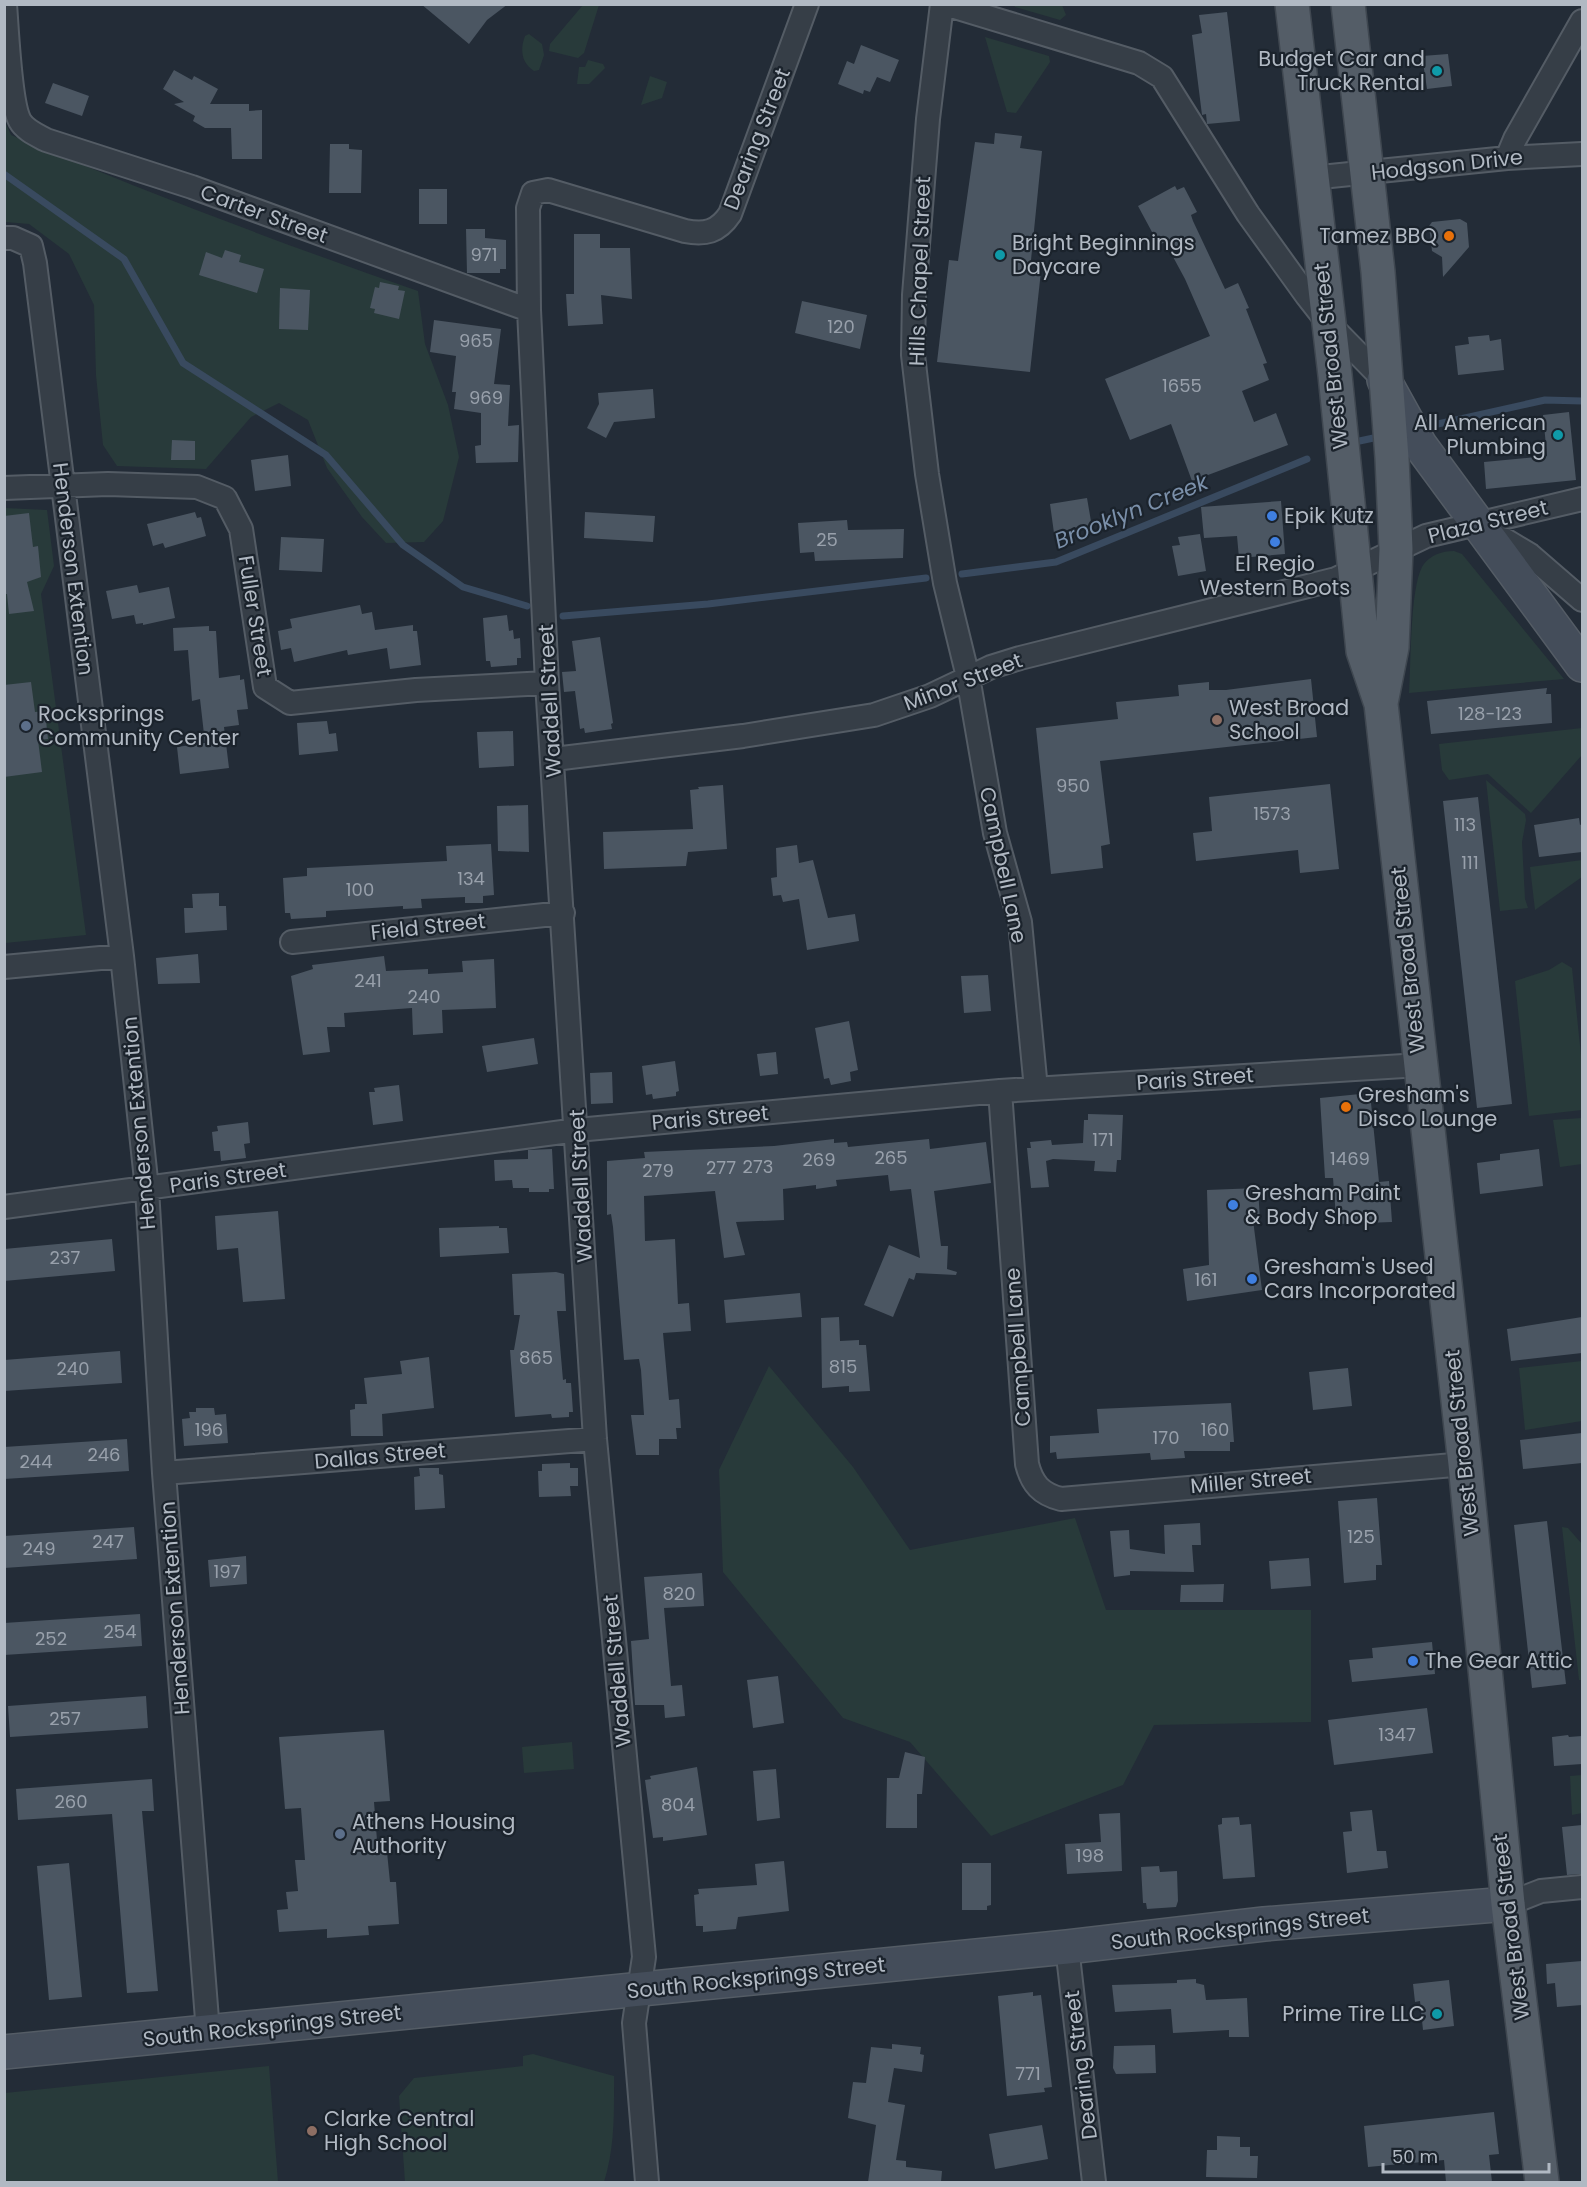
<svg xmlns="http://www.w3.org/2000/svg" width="1587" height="2187" viewBox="0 0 1587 2187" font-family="Poppins,sans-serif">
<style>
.green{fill:#283a3a}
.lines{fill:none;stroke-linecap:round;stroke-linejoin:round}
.stream{stroke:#394a5f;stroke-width:7}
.building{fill:#4b5662}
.street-casing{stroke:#545c65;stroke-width:26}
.secondary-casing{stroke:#545c65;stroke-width:36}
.primary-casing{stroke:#3f4750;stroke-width:36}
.street{stroke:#363e47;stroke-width:22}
.secondary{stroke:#444d5a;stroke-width:33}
.primary{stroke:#545d67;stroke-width:33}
.culture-dot{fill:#0f9aa8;stroke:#1b232c;stroke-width:2}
.food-dot{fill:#e8710a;stroke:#1b232c;stroke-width:2}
.shop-dot{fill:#3f7fe0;stroke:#1b232c;stroke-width:2}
.education-dot{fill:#8d6e63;stroke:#1b232c;stroke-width:2}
.service-dot{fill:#5c6f8a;stroke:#1b232c;stroke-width:2}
.labels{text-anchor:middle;stroke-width:4.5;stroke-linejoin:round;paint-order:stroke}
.number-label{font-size:18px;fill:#98a0ab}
.poi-label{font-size:21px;fill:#b1b9c3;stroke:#1b232c;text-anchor:start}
.street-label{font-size:21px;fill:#b1b9c3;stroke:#1b232c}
.water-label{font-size:22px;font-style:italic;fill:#7b90aa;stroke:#1b232c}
</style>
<rect width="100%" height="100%" fill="#232c37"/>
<path class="green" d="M583,5H599L584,53L578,58L549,51L550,44Z
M1014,5H1062L1066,15L1060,20L1015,7Z
M529,34L542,44L544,55L539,70L534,71C521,63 520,49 525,36Z
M985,37L1049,56L1050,62L1016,113L1007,112Z
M588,60L603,64L605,68L589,84H577L579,67H585Z
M650,76L667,82L662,98L641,105Z
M4,120L11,135C145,192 280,243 418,291L425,344L448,405L459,457L443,521L424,542L386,543L362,517L327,468L308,420L279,403L251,417L206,469L117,466L103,445L96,375L94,305L69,254L29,224L5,222Z
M5,508L47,510L54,566L41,594L86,935L5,943Z
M1454,551L1462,554L1564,679L1409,693C1411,663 1410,590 1422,567C1429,555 1442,551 1454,551Z
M1582,728V755L1531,813L1488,774L1449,780L1442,770L1439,744Z
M1486,780L1525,814L1526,820L1522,842L1525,899L1528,908L1500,911Z
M1582,860V877L1535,910L1530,867Z
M1562,962L1572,968L1582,1065V1110L1529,1116L1515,981L1549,970Z
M1582,1118V1164L1560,1167L1553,1120Z
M1582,1361V1421L1525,1430L1519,1368Z
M769,1366L853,1467L910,1550L1075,1518L1106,1610H1311V1722L1154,1725L1123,1785L991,1836L910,1742L843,1718L723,1572L719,1470Z
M1562,1527L1568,1528L1582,1544V1680H1579Z
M572,1742L574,1769L524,1773L522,1747Z
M1582,1775V1813L1572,1815L1570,1776Z
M533,2054L614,2076C614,2113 615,2147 604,2182H405L399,2096L414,2078L523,2066V2056Z
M269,2066L278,2182H5V2093Z"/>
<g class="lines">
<path class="stream" d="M4,174L124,259L183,363L326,455L403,545L463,587L527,606
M1420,428L1545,400L1582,401
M1350,443L1383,436
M962,574L1056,562L1307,459
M563,616L708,604L926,578"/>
</g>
<path class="building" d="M421,4H508L487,20L469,44Z
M1227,12L1240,121L1207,124L1206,114L1202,115L1192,35L1202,33L1199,15Z
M861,45L899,60L890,82L877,77L870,92L864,90L863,94L838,84L847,61L854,64Z
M1448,54L1452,86L1427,89L1422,56Z
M174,70L192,80L194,76L218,89L210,104H249V111L262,110V159H232L231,128H205L193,121L195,116L174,104L184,102L163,89Z
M53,83L89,96L82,116L45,103Z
M995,133L1022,136L1020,148L1042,151L1030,270L1041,271L1030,372L937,362L949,260L958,261L975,142L994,144Z
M330,144H349V149L362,150L361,193H329Z
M1175,186L1177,190L1184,187L1197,212L1191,215L1193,221L1225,289L1238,283L1249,308L1246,309L1267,363L1263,364L1269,380L1242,391L1254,422L1276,413L1288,445L1192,481L1171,424L1130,440L1105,379L1210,336L1185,279L1165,242L1159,245L1138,206Z
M419,189H447V224H419Z
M1460,219L1467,223L1469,247L1443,277L1442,257L1432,251L1429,226L1432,222Z
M466,229H485V238L506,240V269H500V273H467Z
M574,234H600V248H630L632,299L601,295L603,324L568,326L566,294H574Z
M225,250L241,255L239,262L264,269L257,293L199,275L206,252L222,258Z
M380,282L399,286L398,290L405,291L399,319L374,313L375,309L370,308L375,287L379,288Z
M280,288L310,290L308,330L279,329Z
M802,301L867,315L860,349L795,333Z
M434,320L501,329L494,384L510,385L508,426L519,425L518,462L476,463L475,446L481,445V413L454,409L456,392H452L456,356L430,352Z
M1489,335L1490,341L1501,339L1504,370L1458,375L1455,346L1469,344L1468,337Z
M653,389L655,418L614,422L606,438L587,428L599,404L598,393Z
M1569,412L1576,480L1486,489L1484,462L1547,456L1543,415Z
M172,440L195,441V460H171Z
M288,455L291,486L255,491L251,460Z
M1087,498L1092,527L1054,533L1050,504Z
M1281,501L1285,554L1239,558L1237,536L1204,538L1201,507Z
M195,512L197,518L201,517L206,536L165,548L163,543L153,546L147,524Z
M585,512L655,516L653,542L584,538Z
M29,513L33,547L38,546L41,577L27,582L34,611L9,614L7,594H4V516Z
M847,520L848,530L904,529L903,558L815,561L814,552L800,553L798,523Z
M1200,534L1206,571L1178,576L1172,546L1180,545L1178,537Z
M281,537L324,539L322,572L279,570Z
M137,585L139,593L169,587L175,618L143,625V623L136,624L134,615L112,619L106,591Z
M360,605L362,614L372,612L375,630L413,625V631H417L421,665L390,669L387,648L348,655L347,650L294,662L291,648L281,650L278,631L292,628L290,619Z
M507,615L509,631L513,630L514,639L520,638L521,658H517V665L491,667L490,661H486L483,618Z
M209,626V631H216L219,678L240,675V680L244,679L248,709L237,710L239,725L224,727L229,768L180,774L177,747L205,743L200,699L192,701L188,650L174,651L173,628Z
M600,637L613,723L611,724L612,729L585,733L584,728L580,729L575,691L564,692L562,672L576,671L572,641Z
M1311,679L1317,737L1100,761L1110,844L1101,846L1103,868L1051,874L1036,728L1118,719L1116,702L1179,696L1178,685L1209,682V690H1226Z
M31,682L35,712L45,711L48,739L38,740L42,772L4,777V685Z
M1547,688L1546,694H1551L1552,723L1431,734L1427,701Z
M327,721L329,734L336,733L338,751L299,755L297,723Z
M513,731L514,766L479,768L477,732Z
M1330,784L1339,869L1300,873L1298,850L1196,861L1193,833L1212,831L1209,797Z
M723,785L727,849L688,852L686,866L604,869L603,832L693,829L690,790L699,789L698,787Z
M1478,797L1512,1104L1477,1108L1443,801Z
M528,805L529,852L498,851L497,806Z
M1579,818L1580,825L1582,824V852L1539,857L1534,825Z
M491,844L494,895L483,896V903H465V897L421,899L422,908L403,909V906L326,911V917L291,919L290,913H285L283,878L307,876V868L447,861L446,846Z
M797,845L799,863L813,860L828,918L855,914L859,941L807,950L799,899L783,902L781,895L773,896L771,878L777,877L776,848Z
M219,893V906H226L227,930L185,933L184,908H193L192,894Z
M198,954L200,983L158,984L156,958Z
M384,956L386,971L428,969V974L463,972L462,961L494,959L496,1008L442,1010L443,1033L413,1035L412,1008L344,1013L345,1027H327L330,1052L303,1055L291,976L313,969L312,965Z
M988,975L991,1011L964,1013L961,976Z
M849,1021L858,1070L850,1072L851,1081L831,1085L829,1078L824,1079L815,1028Z
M534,1038L538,1064L487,1072L482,1046Z
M776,1052L778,1074L760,1076L757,1054Z
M675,1061L679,1091L676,1092V1096L653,1099L652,1094L646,1095L642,1066Z
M612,1072L613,1103L591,1104L590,1073Z
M399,1085L403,1121L373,1125L369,1092H375L374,1088Z
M1370,1093L1379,1182L1389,1181L1392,1222L1339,1224L1338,1217H1336L1333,1178H1325L1320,1098Z
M1088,1114L1123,1115L1121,1160H1117L1116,1172L1094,1171L1095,1161L1053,1159L1046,1161L1049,1187L1031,1188L1027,1148H1031L1030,1142L1051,1140L1052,1145L1083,1143L1084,1120H1088Z
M248,1122L250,1143L244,1144L246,1158L221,1161L220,1151H214L212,1132L218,1131L217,1126Z
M834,1139V1143L847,1142L848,1147L929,1139L930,1149L986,1142L991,1183L934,1191L941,1246H948L947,1269L957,1272L956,1275L916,1273L914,1280L909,1278L893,1317L864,1305L889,1245L920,1258L911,1189L890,1191L888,1175L836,1180L837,1186L816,1189V1185L783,1189L784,1220L736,1222L745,1255L724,1258L715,1191L644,1196L645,1241L675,1239L678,1304L689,1303L691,1331L663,1333L669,1400L679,1399L681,1428H676L677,1439H659V1455H636L631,1415H644L641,1370L639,1359L624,1360L613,1227L611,1214L607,1215V1161L645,1158L644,1152L774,1146Z
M552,1149L554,1189H549V1192H529V1188H513L512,1180L495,1181L494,1160L528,1159V1150Z
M1539,1149L1543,1186L1480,1194L1477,1163L1500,1160V1154Z
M1258,1188L1260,1220H1253L1262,1290L1187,1301L1183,1269L1209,1265L1207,1190Z
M278,1211L285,1299L243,1302L238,1248L217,1250L215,1216Z
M499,1226V1228H507L509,1253L440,1257L439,1228Z
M112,1239L115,1271L4,1281V1249Z
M556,1272L564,1274L566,1311H557L563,1380L566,1379V1383H571L573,1412H569V1417L552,1418L551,1414L515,1417L510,1350H514L520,1315H514L512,1274Z
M800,1293L802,1317L726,1323L724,1300Z
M839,1317L840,1341L859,1340V1345H866L870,1391L849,1392V1386L822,1388L821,1318Z
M1582,1317V1353L1511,1361L1507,1329Z
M120,1351L122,1383L4,1391V1360Z
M429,1357L434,1408L382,1414L383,1436H351L350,1410L355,1409V1404H367L364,1378L402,1374L400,1361Z
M1348,1368L1352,1406L1313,1410L1309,1372Z
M1231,1403L1234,1442H1230V1451H1184L1185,1458L1151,1460L1150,1453L1057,1459L1056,1452L1050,1453V1436L1099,1433L1097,1409Z
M196,1408H214L215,1415L226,1414L228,1443L184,1446L182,1419L190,1418L189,1412H196Z
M1582,1433V1463L1523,1469L1520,1440Z
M127,1439L129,1471L4,1479V1447Z
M570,1463V1468H578V1486H570L571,1496L539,1497L538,1471H542V1464Z
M419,1468H439V1474L443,1475L445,1508L415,1510L414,1477L420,1476Z
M1377,1498L1382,1565H1376V1580L1344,1583L1338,1501Z
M1547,1521L1566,1684L1532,1688L1514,1525Z
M1200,1523L1201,1545H1192L1194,1572L1130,1571V1575L1114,1577L1110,1531L1129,1530L1130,1549L1165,1554L1164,1525Z
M134,1527L137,1559L4,1568V1536Z
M246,1556L247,1584L210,1587L208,1560Z
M1309,1558L1311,1586L1271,1589L1269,1561Z
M702,1573L704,1606L664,1608L671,1686L682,1685L685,1716L665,1718L664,1705H635L631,1641L649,1639L644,1577Z
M1224,1584L1223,1602H1180L1181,1585Z
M140,1614L142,1646L4,1655V1623Z
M1432,1642L1435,1674L1352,1682L1349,1660L1373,1658L1372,1648Z
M778,1676L784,1723L753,1728L747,1680Z
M146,1696L148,1728L10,1737L8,1706Z
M1427,1708L1433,1753L1334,1765L1328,1720Z
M384,1730L390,1801L374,1802L378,1853L387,1852L390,1882H396L399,1924L368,1926L369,1935L327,1938V1929L279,1932L277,1910L288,1909L286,1892L298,1891L295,1860H305L301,1808L285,1809L279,1737Z
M1568,1735L1569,1737L1582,1736V1764L1554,1766L1552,1737Z
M905,1752L925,1757L922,1794H917V1828H886L887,1778H899Z
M697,1767L707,1835L663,1841V1837L653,1838L645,1780L651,1779L650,1776Z
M776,1769L780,1818L757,1821L753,1771Z
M152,1779L154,1811H142L158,1991L127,1993L112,1814L18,1820L16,1789Z
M1372,1810L1377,1851H1386L1388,1868L1347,1873L1343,1832L1352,1831L1350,1812Z
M1120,1813L1122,1871L1067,1874L1065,1844L1101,1842L1099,1814Z
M1239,1817L1240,1825L1251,1824L1255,1877L1223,1879L1218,1825L1222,1824V1818Z
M1582,1825L1581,1874L1567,1875L1562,1827Z
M784,1861L789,1911L738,1917L736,1929L703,1932V1926H696L694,1895L699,1894L698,1889L757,1885L755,1864Z
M69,1863L82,1997L49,2000L37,1866Z
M962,1863H991V1905L987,1906V1910H962Z
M1159,1866L1160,1872L1177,1871L1178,1901L1176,1907L1147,1909L1146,1903H1143L1141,1867Z
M1582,1961V2005L1557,2007L1555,1983L1547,1984L1546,1964Z
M1196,1979V1983L1204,1985L1206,2000L1247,1998L1249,2037H1229V2030L1173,2033L1171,2009L1115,2012L1112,1985L1177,1983V1980Z
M1449,1980L1454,2026L1423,2030L1420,2001L1415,2002L1413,1984Z
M1033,1992V1996L1041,1995L1052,2087L1044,2088L1045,2092L1007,2096L998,1996Z
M892,2044L921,2047L920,2054L924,2055L922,2072L894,2068L888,2102L905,2105L896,2160L906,2161V2167L942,2171L941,2182H868L876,2125L848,2118L853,2082L866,2083L871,2047L892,2049Z
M1155,2045L1156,2073L1116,2074L1113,2068L1114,2046Z
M1494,2112L1499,2154L1489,2155L1492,2182H1446L1444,2160L1368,2167L1364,2126Z
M1042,2125L1048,2159L995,2169L989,2134Z
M1217,2136L1240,2137V2147H1250V2156H1258L1257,2178L1206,2177L1207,2150H1217Z"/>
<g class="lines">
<g class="street-casing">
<path id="street" d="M5,4C7,28 10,104 20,121C25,130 37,135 46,140L192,187L529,310
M942,4L928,119L914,295L913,355L927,474L945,583L968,677L995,833L1020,922L1036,1089
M945,4L1139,63L1162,77L1248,214L1307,296L1329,324L1384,380
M1507,158L1515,139L1582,21
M1311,178L1507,158L1582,154
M4,238H13L31,246L35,263L122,956L147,1189L164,1473L208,2032
M4,488L108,484L197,487L225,498L241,529L265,687L290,703L416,690L547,683
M1490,531L1530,555L1582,600
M554,759L743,736L874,715L930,696L991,667L1020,658L1336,579L1426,536L1582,499
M292,942L563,913
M4,967L122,956
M1000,1091L1027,1464C1032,1484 1041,1494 1061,1499L1465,1464
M4,1207L577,1130L1000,1091L1420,1065
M164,1473L595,1439
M1508,1904L1541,1891L1582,1887
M1067,1947L1094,2182
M647,2182L634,2023L644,1957L595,1439L547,683L529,310L528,208L533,193L548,190L685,231C705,235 718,232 730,214L807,4"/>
</g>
<g class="secondary-casing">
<path id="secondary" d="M1384,380L1420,445L1582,665
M4,2052L1067,1947L1264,1924L1508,1904"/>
</g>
<g class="primary-casing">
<path id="primary" d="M1292,4L1335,375L1363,651L1381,704L1465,1464L1508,1904L1542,2182
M1348,4L1378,272L1392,458L1396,549L1392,647L1381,703"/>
</g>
<use href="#street" class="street"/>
<use href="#secondary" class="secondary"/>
<use href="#primary" class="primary"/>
</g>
<g class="culture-dot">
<circle cx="1437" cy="71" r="6"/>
<circle cx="1000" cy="255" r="6"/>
<circle cx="1558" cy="435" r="6"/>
<circle cx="1437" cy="2014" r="6"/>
</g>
<g class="food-dot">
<circle cx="1449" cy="236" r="6"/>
<circle cx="1346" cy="1107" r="6"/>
</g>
<g class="shop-dot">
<circle cx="1272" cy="516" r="6"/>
<circle cx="1275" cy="542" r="6"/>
<circle cx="1233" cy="1205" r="6"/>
<circle cx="1252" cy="1279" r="6"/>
<circle cx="1413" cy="1661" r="6"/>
</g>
<g class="education-dot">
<circle cx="1217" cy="720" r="6"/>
<circle cx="312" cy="2131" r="6"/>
</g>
<g class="service-dot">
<circle cx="26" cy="726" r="6"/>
<circle cx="340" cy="1834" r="6"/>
</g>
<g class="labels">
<g class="number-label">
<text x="484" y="261">971</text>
<text x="841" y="333">120</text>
<text x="476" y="347">965</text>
<text x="1182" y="392">1655</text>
<text x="486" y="404">969</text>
<text x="827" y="546">25</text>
<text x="1490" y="720">128-123</text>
<text x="1073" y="792">950</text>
<text x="1272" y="820">1573</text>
<text x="1465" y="831">113</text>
<text x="1470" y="869">111</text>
<text x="471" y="885">134</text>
<text x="360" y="896">100</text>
<text x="368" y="987">241</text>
<text x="424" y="1003">240</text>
<text x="1103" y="1146">171</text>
<text x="891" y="1164">265</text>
<text x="1350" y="1165">1469</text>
<text x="819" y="1166">269</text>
<text x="758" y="1173">273</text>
<text x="721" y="1174">277</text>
<text x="658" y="1177">279</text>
<text x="65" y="1264">237</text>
<text x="1206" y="1286">161</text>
<text x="536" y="1364">865</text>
<text x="843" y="1373">815</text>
<text x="73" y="1375">240</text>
<text x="209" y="1436">196</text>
<text x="1215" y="1436">160</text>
<text x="1166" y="1444">170</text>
<text x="104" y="1461">246</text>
<text x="36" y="1468">244</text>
<text x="1361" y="1543">125</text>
<text x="108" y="1548">247</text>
<text x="39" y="1555">249</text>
<text x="227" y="1578">197</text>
<text x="679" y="1600">820</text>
<text x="120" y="1638">254</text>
<text x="51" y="1645">252</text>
<text x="65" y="1725">257</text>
<text x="1397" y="1741">1347</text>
<text x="71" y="1808">260</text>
<text x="678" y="1811">804</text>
<text x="1090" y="1862">198</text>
<text x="1028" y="2080">771</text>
</g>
<g class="poi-label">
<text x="1425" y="66" text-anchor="end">Budget Car and<tspan x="1425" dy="24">Truck Rental</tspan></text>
<text x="1437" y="243" text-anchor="end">Tamez BBQ</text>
<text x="1012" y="250">Bright Beginnings<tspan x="1012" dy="24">Daycare</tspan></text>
<text x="1546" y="430" text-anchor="end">All American<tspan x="1546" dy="24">Plumbing</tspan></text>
<text x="1284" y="523">Epik Kutz</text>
<text x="1275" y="571" text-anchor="middle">El Regio<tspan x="1275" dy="24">Western Boots</tspan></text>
<text x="1229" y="715">West Broad<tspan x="1229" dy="24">School</tspan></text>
<text x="38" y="721">Rocksprings<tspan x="38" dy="24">Community Center</tspan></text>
<text x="1358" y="1102">Gresham's<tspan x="1358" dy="24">Disco Lounge</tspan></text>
<text x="1245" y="1200">Gresham Paint<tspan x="1245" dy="24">&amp; Body Shop</tspan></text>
<text x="1264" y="1274">Gresham's Used<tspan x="1264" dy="24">Cars Incorporated</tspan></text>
<text x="1425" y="1668">The Gear Attic</text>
<text x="352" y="1829">Athens Housing<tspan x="352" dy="24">Authority</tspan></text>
<text x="1425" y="2021" text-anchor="end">Prime Tire LLC</text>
<text x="324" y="2126">Clarke Central<tspan x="324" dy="24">High School</tspan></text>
</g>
<g class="street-label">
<text transform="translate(757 139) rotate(-69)" y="7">Dearing Street</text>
<text transform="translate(1447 165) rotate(-6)" y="7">Hodgson Drive</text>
<text transform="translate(264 214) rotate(20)" y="7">Carter Street</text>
<text transform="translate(920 271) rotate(-88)" y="7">Hills Chapel Street</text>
<text transform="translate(1331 356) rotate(-96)" y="7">West Broad Street</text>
<text transform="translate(1488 522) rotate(-14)" y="7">Plaza Street</text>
<text transform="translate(73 569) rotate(83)" y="7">Henderson Extention</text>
<text transform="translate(255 616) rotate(81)" y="7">Fuller Street</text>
<text transform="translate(963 682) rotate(-21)" y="7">Minor Street</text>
<text transform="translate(550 701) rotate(-93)" y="7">Waddell Street</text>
<text transform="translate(1003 865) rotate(78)" y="7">Campbell Lane</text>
<text transform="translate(428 927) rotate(-6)" y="7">Field Street</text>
<text transform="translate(1408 960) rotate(-96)" y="7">West Broad Street</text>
<text transform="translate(1195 1079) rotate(-4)" y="7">Paris Street</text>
<text transform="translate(710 1118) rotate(-5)" y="7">Paris Street</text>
<text transform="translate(139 1123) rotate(-95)" y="7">Henderson Extention</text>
<text transform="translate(228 1178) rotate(-8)" y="7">Paris Street</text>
<text transform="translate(581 1186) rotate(-93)" y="7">Waddell Street</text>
<text transform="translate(1018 1347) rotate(-94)" y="7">Campbell Lane</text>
<text transform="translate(1462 1443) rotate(-96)" y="7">West Broad Street</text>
<text transform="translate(380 1456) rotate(-5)" y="7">Dallas Street</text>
<text transform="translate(1251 1481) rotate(-5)" y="7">Miller Street</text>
<text transform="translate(175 1608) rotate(-94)" y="7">Henderson Extention</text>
<text transform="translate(617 1671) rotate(-95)" y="7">Waddell Street</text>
<text transform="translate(1511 1927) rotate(-97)" y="7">West Broad Street</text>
<text transform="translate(1240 1929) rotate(-6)" y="7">South Rocksprings Street</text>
<text transform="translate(756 1978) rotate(-6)" y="7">South Rocksprings Street</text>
<text transform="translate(272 2026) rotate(-6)" y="7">South Rocksprings Street</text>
<text transform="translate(1081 2065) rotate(-97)" y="7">Dearing Street</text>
</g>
<g class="water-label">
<text transform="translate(1131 511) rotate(-22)" y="8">Brooklyn Creek</text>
</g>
</g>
<rect width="1587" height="2187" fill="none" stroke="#b1b9c3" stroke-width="12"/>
<path d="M1383 2163v9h166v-9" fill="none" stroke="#b1b9c3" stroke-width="3"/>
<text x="1392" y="2163" font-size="18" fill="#b1b9c3" stroke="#1b232c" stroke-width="4.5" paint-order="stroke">50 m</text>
</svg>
